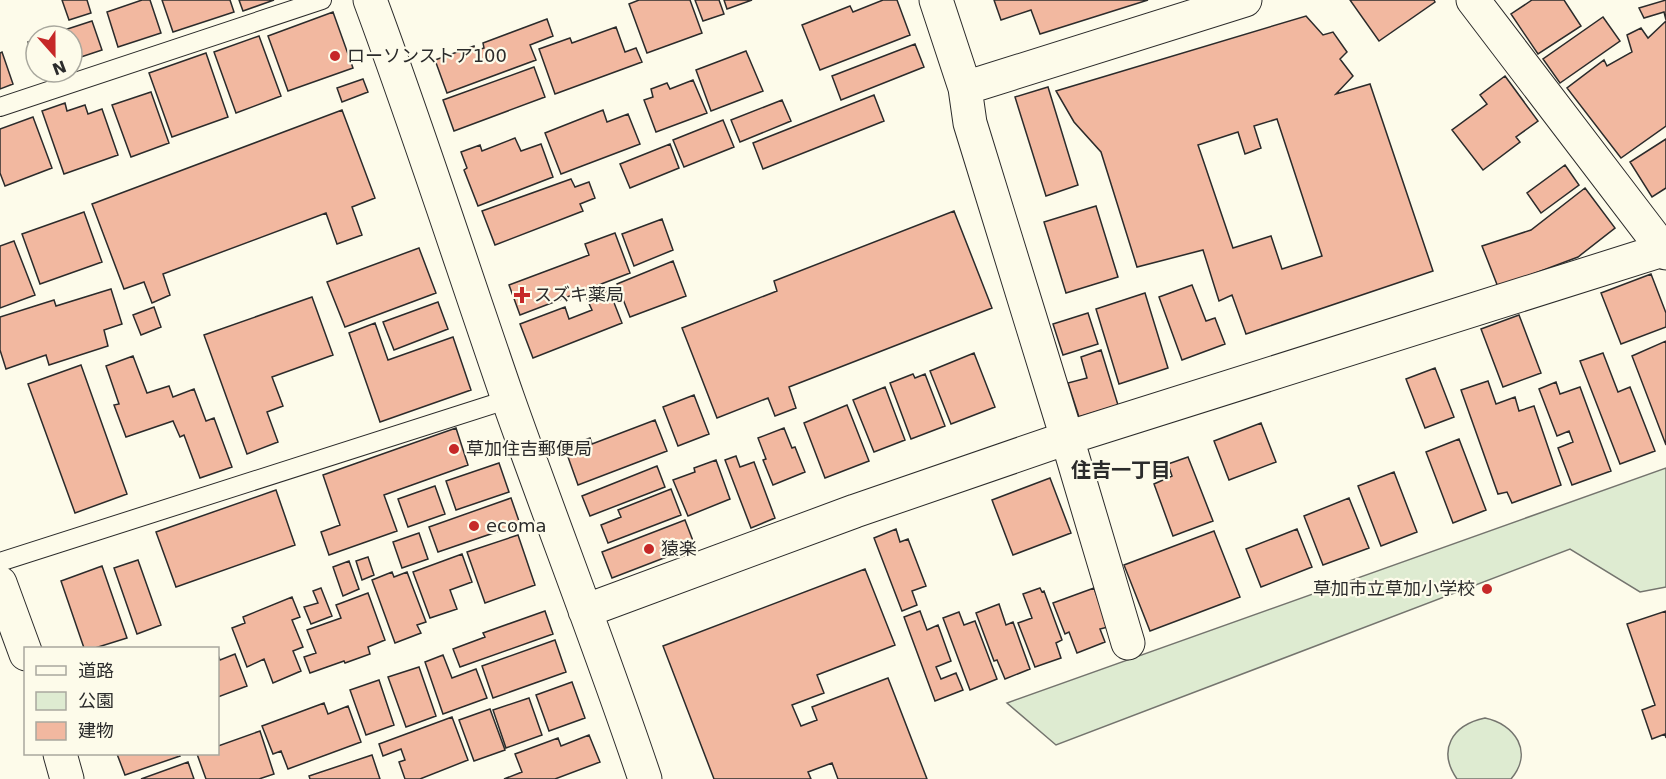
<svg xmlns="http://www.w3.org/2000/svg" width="1666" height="779" viewBox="0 0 1666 779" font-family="'DejaVu Sans','Noto Sans JP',sans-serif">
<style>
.green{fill:#deebd1;stroke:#74746e;stroke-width:1.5}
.building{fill:#f2b8a0;stroke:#2b2b2b;stroke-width:1.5;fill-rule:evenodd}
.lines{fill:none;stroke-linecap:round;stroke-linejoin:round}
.lane-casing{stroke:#2b2b2b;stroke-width:20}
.street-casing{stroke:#2b2b2b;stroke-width:35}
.primary-casing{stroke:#2b2b2b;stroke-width:35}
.lane{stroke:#fdfbea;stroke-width:18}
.street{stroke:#fdfbea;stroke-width:33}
.primary{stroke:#fdfbea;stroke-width:33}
.poi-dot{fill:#c62828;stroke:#fdfbea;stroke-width:2}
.labels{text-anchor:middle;stroke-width:4.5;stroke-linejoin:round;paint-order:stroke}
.poi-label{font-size:18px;fill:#2b2b2b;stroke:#fdfbea;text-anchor:start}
.neighbourhood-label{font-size:20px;font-weight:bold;fill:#2b2b2b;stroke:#fdfbea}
</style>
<rect width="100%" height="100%" fill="#fdfbea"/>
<path class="green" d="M1666,468V587L1640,592L1570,549L1056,745L1007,703Z
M1485,718C1515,724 1534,752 1511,779H1457C1437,750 1452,725 1485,718Z"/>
<path class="building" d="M62,0H87L91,13L69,20Z
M142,0H150L161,33L118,47L107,12Z
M162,0H230L234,12L173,32Z
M239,0H274L243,11Z
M639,0H690L702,33L647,53L629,4Z
M695,0H719L724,14L703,21Z
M724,0H752L727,9Z
M883,0H897L910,35L820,70L802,25L850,6L853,12Z
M994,0H1148L1040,34L1031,10L1001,20Z
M1350,0H1434L1435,2L1379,41Z
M1532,0H1564L1581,26L1538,54L1511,14Z
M1666,0V20L1664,12L1644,18L1639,8Z
M333,12L353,68L288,91L268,36Z
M1306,16L1323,35L1333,32L1347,52L1340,59L1353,76L1336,94L1370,84L1433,271L1246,334L1232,295L1219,301L1203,250L1137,267L1101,152L1074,122L1056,91ZM1277,119L1322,256L1282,269L1271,236L1233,248L1198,145L1238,132L1245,154L1261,148L1254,126Z
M1603,17L1620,41L1560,83L1543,59Z
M547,19L553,36L530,45L536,60L447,93L435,60L474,46L475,51L484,48L483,43Z
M92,21L102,50L72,60V36H46Z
M1666,21V126L1621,158L1567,88L1604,60L1607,66L1632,52L1627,35L1641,28L1648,38Z
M616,27L625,52L636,48L642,62L555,94L539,49L570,38L572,43Z
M259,36L281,96L236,113L214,52Z
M36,39V67L28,42Z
M915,44L924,67L841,100L832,76Z
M746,51L763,91L711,111L696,70Z
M2,52L13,84L0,89V53Z
M206,53L228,117L172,137L149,73Z
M534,67L545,97L454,131L443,100Z
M1505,76L1538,121L1516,137L1520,142L1483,170L1452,130L1487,104L1480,95Z
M363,79L368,92L342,102L337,88Z
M693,80L707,113L656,132L644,100L653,97L651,89L667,83L670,89Z
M1048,87L1078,185L1046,196L1015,97Z
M151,92L169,143L131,157L112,105Z
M874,95L884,121L763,169L753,143Z
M782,100L791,121L740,142L731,120Z
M65,103L67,111L85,105L88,114L102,109L118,155L64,174L42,111Z
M342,110L375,198L352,207L362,235L337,244L326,213L163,274L170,295L152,303L144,282L124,289L92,204Z
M603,110L607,122L628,114L640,144L561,174L545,133Z
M33,117L52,168L5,186L0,173V129Z
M723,120L734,147L684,167L673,140Z
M515,138L521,151L541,144L553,177L478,206L464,170L467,168L461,152L480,145L482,151Z
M1666,139V188L1652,197L1630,162Z
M670,144L679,168L630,188L620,164Z
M1565,165L1579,185L1541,213L1527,193Z
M571,179L575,187L589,182L595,198L580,204L583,211L495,245L482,211Z
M1585,188L1615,228L1578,257L1498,287L1482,246L1531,230Z
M1096,206L1118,277L1066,293L1044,222Z
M954,211L992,308L789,387L796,408L775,416L768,398L717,418L682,328L777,291L774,281Z
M84,212L102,262L40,284L22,234Z
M662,219L673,250L634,266L622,234Z
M615,233L630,273L520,315L509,285L589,255L585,244Z
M14,241L35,295L0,308V246Z
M419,248L436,293L345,327L327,282Z
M673,261L686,296L630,317L617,284Z
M1651,274L1666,313V327L1621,344L1601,293Z
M1192,285L1206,321L1215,318L1225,344L1182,360L1159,297Z
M111,289L122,324L104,330L108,346L49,365L46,355L6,369L0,350V317L54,300L56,306Z
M609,290L622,323L533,358L520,324L565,307L569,319L592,310L587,299Z
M1145,293L1168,368L1119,384L1096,309Z
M312,297L333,355L272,377L283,406L267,412L278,442L247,454L204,335Z
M438,302L448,329L394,350L383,322Z
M154,307L161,327L141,335L133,315Z
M1088,313L1098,344L1063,355L1053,324Z
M1519,315L1541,373L1503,387L1481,329Z
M375,323L388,360L453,337L471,390L380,422L349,333Z
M1666,341V445L1632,356Z
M1101,350L1118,405L1079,417L1068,383L1087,378L1081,357Z
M974,353L995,407L951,424L930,371Z
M1603,353L1618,392L1630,387L1655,451L1620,464L1580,361Z
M133,356L147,393L169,386L173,397L194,389L206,421L214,418L232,467L200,478L184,435L180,437L173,421L126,437L114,405L119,404L106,366Z
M81,365L127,494L75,513L28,384Z
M1435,368L1454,417L1425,428L1406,379Z
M913,374L915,378L925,374L945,426L911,439L890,383Z
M1488,381L1496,404L1515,397L1519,411L1534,406L1561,485L1512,503L1507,492L1498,494L1461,390Z
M1556,382L1560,394L1580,387L1611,471L1572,485L1558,448L1573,442L1569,431L1557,436L1539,389Z
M885,387L905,440L874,452L853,400Z
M694,395L709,434L678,446L663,407Z
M847,405L869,461L825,478L804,423Z
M655,420L667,451L578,485L568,457L573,455L570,446L590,438L592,444Z
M1261,423L1276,462L1229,480L1214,441Z
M456,428L468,465L384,495L397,531L329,555L321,532L340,525L323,475Z
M784,428L792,448L795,447L805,472L773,485L763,460L766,459L758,438Z
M1459,439L1486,510L1453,523L1426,452Z
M736,456L740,467L754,462L775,518L751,528L725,460Z
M1188,457L1213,521L1173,536L1154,484L1172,476L1168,464Z
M716,460L730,499L688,516L673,480L695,472L694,468Z
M499,463L509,492L456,510L446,481Z
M657,466L665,487L590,516L582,496Z
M1394,472L1417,532L1381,546L1358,486Z
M1050,478L1071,533L1013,555L992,500Z
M435,486L445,514L408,527L398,499Z
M671,489L681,515L608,543L601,525L621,517L618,510Z
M276,490L295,545L176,587L156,532Z
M511,498L520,524L438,552L429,527Z
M1349,498L1369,548L1323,565L1304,516Z
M685,520L695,546L612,578L602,552Z
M896,529L900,542L908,539L926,586L912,591L917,605L902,611L874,538Z
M1297,529L1312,567L1261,587L1246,549Z
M1214,531L1240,597L1150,631L1124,565Z
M419,533L428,559L402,568L393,542Z
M518,535L535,585L485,603L467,552Z
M462,554L472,582L450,590L457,609L430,618L413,572Z
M368,557L374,575L362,580L356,561Z
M138,560L161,625L137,634L114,568Z
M349,561L359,589L343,596L333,567Z
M102,566L127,638L95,648H84L61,581Z
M865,569L895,645L817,675L824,693L792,705L801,726L817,720L812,707L888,678L927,779H838L832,763L808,772L811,779H714L663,646Z
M392,572L394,577L407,572L426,622L417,625L421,633L395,643L372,580Z
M321,588L332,616L311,624L304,607L318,603L313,591Z
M1040,588L1042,592L1044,591L1062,640L1056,643L1061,658L1035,667L1018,623L1032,618L1023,594Z
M1094,588L1108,627L1100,629L1105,642L1077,653L1069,632L1065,634L1053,603Z
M368,593L385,640L368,647L370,654L345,663L344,661L310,673L304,657L316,653L307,630L341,618L336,605Z
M292,597L300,617L292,620L303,647L293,651L301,671L273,683L264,659L247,667L232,628L245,623L243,617Z
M999,604L1006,625L1013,622L1030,669L1005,679L997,660L994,661L976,613Z
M545,611L553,634L460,667L453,649L485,637L483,633Z
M920,611L927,630L938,625L951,661L936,667L941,679L956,673L963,690L935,701L904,617Z
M1666,611V738L1665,734L1652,739L1642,710L1655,705L1627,624Z
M959,612L964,625L975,621L997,679L970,690L943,618Z
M555,640L566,672L493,698L482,666Z
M235,654L247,686L218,697V655L220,660Z
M443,655L452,678L476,669L487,698L443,714L425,662Z
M419,667L436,716L406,727L388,677Z
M379,680L394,725L366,735L350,690Z
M572,682L585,718L549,731L536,695Z
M529,698L542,735L506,748L493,710Z
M324,703L328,714L348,706L361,742L288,769L281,751L273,754L262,726Z
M490,709L505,750L474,761L459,720Z
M452,717L468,760L420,779H405L399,762L405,760L401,749L383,756L379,744Z
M260,731L274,774L259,779H206L197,754H218V746Z
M589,735L600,762L555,779H504L522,772L515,754L558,738L561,746Z
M117,754H179L180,756L125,775Z
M372,755L380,779H310L309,776Z
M188,762L194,779H141Z"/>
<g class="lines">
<g class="lane-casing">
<path id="lane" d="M0,107L322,0
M0,562L509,399"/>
</g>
<g class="street-casing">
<path id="street" d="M370,0C419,132 462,266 508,399C553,526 602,651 645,779
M936,0L965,88L970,123L1067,438L1128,643
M1473,0L1666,253
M965,88L1245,0
M585,611L855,511L1067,438L1666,249"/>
</g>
<g class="primary-casing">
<path id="primary" d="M0,583L26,654
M60,754L67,779"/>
</g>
<use href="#lane" class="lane"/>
<use href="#street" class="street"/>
<use href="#primary" class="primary"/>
</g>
<g class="poi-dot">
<circle cx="335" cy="56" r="6"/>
<path d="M519 286h6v6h6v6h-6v6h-6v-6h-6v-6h6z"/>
<circle cx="454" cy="449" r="6"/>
<circle cx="474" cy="526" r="6"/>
<circle cx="649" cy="549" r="6"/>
<circle cx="1487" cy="589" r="6"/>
</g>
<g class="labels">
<g class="poi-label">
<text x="347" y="62">ローソンストア100</text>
<text x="534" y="301">スズキ薬局</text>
<text x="466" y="455">草加住吉郵便局</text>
<text x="486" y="532">ecoma</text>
<text x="661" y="555">猿楽</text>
<text x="1475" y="595" text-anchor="end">草加市立草加小学校</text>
</g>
<g class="neighbourhood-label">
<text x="1121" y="477">住吉一丁目</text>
</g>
</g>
<rect x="24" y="647" width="195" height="108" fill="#fdfbea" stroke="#a9a89e" stroke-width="1.5"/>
<rect x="36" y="666" width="30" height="9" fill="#fdfbea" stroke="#a9a89e" stroke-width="1.5"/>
<text x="78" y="677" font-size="18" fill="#2b2b2b">道路</text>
<rect x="36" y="692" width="30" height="18" fill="#deebd1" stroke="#a9a89e" stroke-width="1.5"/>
<text x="78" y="707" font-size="18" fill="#2b2b2b">公園</text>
<rect x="36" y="722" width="30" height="18" fill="#f2b8a0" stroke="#a9a89e" stroke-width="1.5"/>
<text x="78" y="737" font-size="18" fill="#2b2b2b">建物</text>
<g transform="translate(54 54) rotate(159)"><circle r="28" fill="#fdfbea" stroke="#a9a89e" stroke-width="1.5"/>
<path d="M0-4.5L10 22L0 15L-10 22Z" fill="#c62828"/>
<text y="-9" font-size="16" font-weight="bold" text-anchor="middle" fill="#2b2b2b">N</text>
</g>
</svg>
